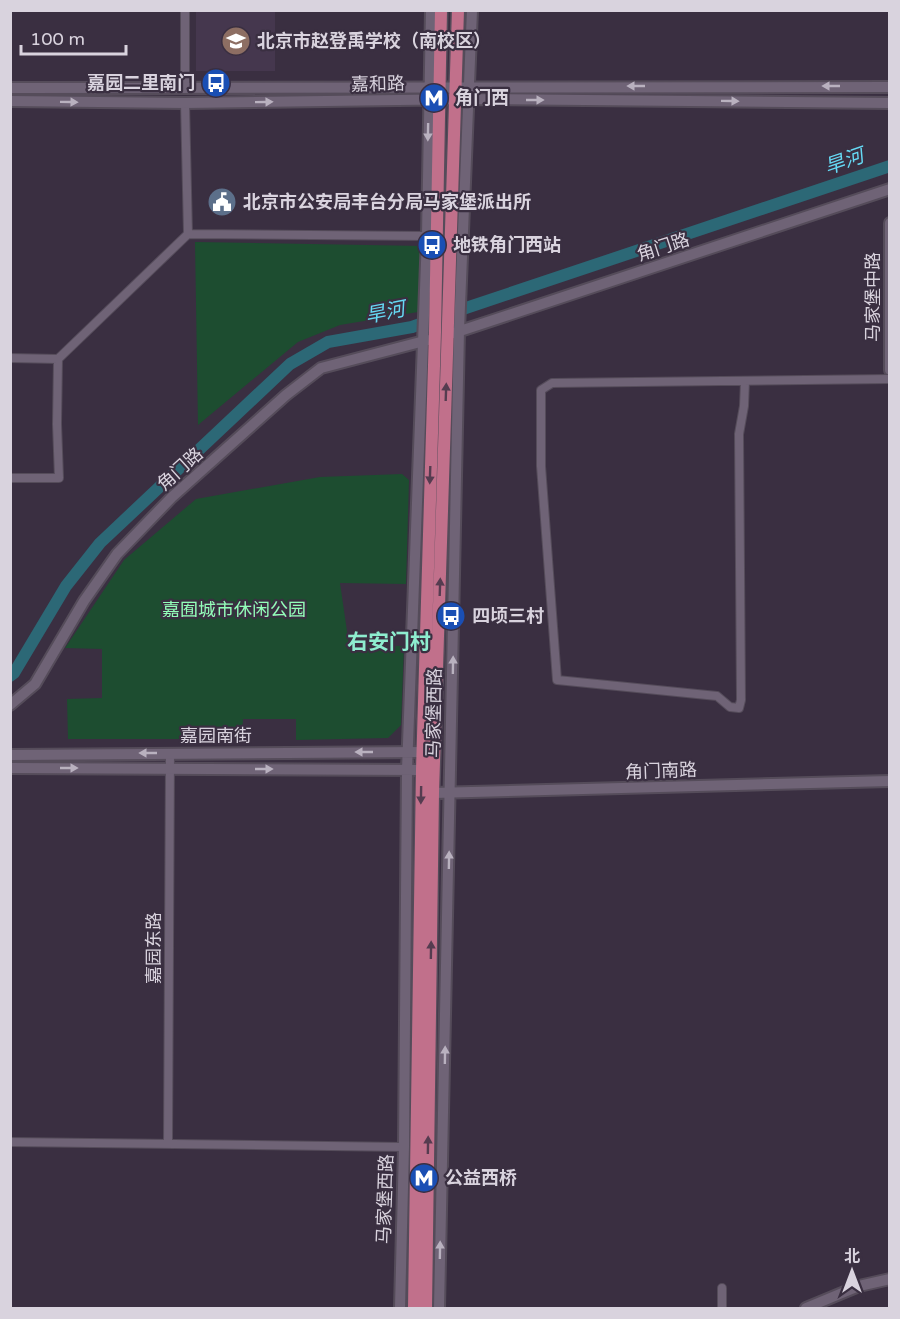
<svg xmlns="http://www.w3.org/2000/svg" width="900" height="1319" viewBox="0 0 900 1319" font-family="'Varela Round','Noto Sans SC',sans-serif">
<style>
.built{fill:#45374e}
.green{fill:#1d4d30}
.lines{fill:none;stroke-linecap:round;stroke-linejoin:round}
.river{stroke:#2c6876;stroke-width:12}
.street-casing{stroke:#554c5a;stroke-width:10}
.secondary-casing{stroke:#554c5a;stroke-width:14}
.primary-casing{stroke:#554c5a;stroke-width:15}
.street{stroke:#6f6376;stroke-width:8}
.secondary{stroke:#6f6376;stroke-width:10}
.primary{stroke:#c1708b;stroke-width:12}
.oneway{fill:#b9b1bf}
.oneway2{fill:#553c50}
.labels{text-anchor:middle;stroke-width:4.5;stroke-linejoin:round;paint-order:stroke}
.poi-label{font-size:18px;font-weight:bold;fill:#d9d3de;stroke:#3a2f41;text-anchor:start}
.street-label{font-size:18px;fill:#d9d3de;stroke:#3a2f41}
.park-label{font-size:18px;fill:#93feb9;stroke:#3a2f41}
.water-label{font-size:20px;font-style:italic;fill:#66daf5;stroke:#3a2f41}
.quarter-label{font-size:21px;font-weight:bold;fill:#8eedcf;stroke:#3a2f41}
</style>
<rect width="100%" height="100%" fill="#3a2f41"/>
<path class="built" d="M196,11H275V71H196Z"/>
<path class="green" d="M195,242L423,246L418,312L340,325L298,342L198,425Z
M402,474L409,480L406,584L340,583L349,645L404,646L401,725L388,738L296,740V719H243L242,739H68L67,699L102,698V649L65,648L124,560L196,499L320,477Z"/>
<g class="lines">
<path class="river" d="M451,313L890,166
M10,676L14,673L66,586L100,543L290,364L328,342L412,327L434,319"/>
<g class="street-casing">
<path id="street" d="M185,89V10
M185,103L188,234
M10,358L58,359L188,234L427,236
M745,381L744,406L739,434L741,700L739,708L730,707L717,696L557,680L541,466V390L552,383L890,379
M10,478H59L57,424L58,359
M10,1142L404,1147
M168,1144L170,753
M722,1308V1288"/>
</g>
<g class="secondary-casing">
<path id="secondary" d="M10,88C304,90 596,85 890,87
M10,101L185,103L470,99L890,103
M890,223V370
M454,333L890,189
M10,705L35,684L84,601L117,554L172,497L286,395L321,368L428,340
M10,755L422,752
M10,768L422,770
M433,793L890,781
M400,1308L404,1147L407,770L427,236L431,10
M439,1308L459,330L472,10
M806,1308L859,1286L890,1279"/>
</g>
<g class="primary-casing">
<path id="primary" d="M414,1308L422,770L435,332L441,10
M426,1308L433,793L458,10"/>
</g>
<use href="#street" class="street"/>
<use href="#secondary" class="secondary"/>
<use href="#primary" class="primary"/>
</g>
<defs><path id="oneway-solid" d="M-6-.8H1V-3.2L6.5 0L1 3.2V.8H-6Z" transform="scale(1.5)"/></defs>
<g class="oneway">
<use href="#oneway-solid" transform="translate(636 86) rotate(180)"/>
<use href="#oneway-solid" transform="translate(831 86) rotate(-180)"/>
<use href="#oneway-solid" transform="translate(535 100)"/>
<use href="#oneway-solid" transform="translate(730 101) rotate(1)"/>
<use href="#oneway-solid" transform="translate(69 102) rotate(1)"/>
<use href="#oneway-solid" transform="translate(264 102) rotate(-1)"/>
<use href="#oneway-solid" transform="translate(428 132) rotate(91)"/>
<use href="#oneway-solid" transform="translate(453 665) rotate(-89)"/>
<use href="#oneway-solid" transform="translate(364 752) rotate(180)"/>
<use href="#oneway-solid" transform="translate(148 753) rotate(180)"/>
<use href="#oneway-solid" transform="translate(69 768)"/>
<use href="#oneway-solid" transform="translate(264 769)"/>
<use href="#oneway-solid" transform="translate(449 860) rotate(-89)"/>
<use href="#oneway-solid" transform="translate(445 1055) rotate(-89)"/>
<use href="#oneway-solid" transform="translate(440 1250) rotate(-89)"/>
</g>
<g class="oneway2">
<use href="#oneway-solid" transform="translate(446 392) rotate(-88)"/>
<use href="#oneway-solid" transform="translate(430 475) rotate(92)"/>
<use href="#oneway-solid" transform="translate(440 587) rotate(-88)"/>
<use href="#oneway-solid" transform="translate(421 795) rotate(91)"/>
<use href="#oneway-solid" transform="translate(431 950) rotate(-89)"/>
<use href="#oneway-solid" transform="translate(428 1145) rotate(-89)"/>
</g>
<defs>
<g id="school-disc" transform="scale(1.5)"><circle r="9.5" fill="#8d6e63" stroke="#3a2f41"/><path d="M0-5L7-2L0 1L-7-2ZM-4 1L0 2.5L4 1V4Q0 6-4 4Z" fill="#fff"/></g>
<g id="bus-disc" transform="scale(1.5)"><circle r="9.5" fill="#1a4fb4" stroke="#3a2f41"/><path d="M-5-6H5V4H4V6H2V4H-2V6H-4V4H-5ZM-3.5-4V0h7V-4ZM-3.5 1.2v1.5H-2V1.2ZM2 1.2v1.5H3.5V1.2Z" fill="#fff"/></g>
<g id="metro-disc" transform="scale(1.5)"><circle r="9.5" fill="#1a4fb4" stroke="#3a2f41"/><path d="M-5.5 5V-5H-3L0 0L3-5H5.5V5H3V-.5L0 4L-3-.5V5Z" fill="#fff"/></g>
<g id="civic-disc" transform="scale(1.5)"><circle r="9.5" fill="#5c6f8a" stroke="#3a2f41"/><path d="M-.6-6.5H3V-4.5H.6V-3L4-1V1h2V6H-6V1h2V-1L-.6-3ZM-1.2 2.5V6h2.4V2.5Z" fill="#fff"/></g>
</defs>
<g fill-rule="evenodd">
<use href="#school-disc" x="236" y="41"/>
<use href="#bus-disc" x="216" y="83"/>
<use href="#metro-disc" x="434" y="98"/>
<use href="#civic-disc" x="222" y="202"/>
<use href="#bus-disc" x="432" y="245"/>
<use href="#bus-disc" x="451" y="616"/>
<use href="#metro-disc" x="424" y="1178"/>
</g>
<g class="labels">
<g class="poi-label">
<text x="257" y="47">北京市赵登禹学校（南校区）</text>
<text x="195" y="89" text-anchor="end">嘉园二里南门</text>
<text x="455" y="104">角门西</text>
<text x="243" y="208">北京市公安局丰台分局马家堡派出所</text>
<text x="453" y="251">地铁角门西站</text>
<text x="472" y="622">四顷三村</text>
<text x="445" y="1184">公益西桥</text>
</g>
<g class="street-label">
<text transform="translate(378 84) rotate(-1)" y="6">嘉和路</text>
<text transform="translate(663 247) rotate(-18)" y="6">角门路</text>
<text transform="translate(873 297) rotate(-90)" y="6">马家堡中路</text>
<text transform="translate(180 469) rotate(-42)" y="6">角门路</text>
<text transform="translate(434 713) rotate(-89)" y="6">马家堡西路</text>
<text x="216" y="742">嘉园南街</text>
<text transform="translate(661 771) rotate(-2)" y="6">角门南路</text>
<text transform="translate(154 948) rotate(-90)" y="6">嘉园东路</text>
<text transform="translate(385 1199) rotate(-88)" y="6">马家堡西路</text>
</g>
<g class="park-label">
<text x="234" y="616">嘉囿城市休闲公园</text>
</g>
<g class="water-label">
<text transform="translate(844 161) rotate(-19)" y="7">旱河</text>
<text transform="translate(385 312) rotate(-11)" y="7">旱河</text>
</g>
<g class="quarter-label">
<text x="389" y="649">右安门村</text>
</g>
</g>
<rect width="900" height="1319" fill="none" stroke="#d9d3de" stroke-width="24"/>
<g transform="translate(852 1271)" stroke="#3a2f41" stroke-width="4.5" paint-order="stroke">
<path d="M0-4.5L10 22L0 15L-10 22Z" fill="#d9d3de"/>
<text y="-9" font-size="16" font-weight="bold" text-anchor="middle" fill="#d9d3de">北</text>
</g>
<path d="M21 45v9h105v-9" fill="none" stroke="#d9d3de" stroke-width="3"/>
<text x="30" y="45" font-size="18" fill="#d9d3de" stroke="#3a2f41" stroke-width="4.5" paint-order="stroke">100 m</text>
</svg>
